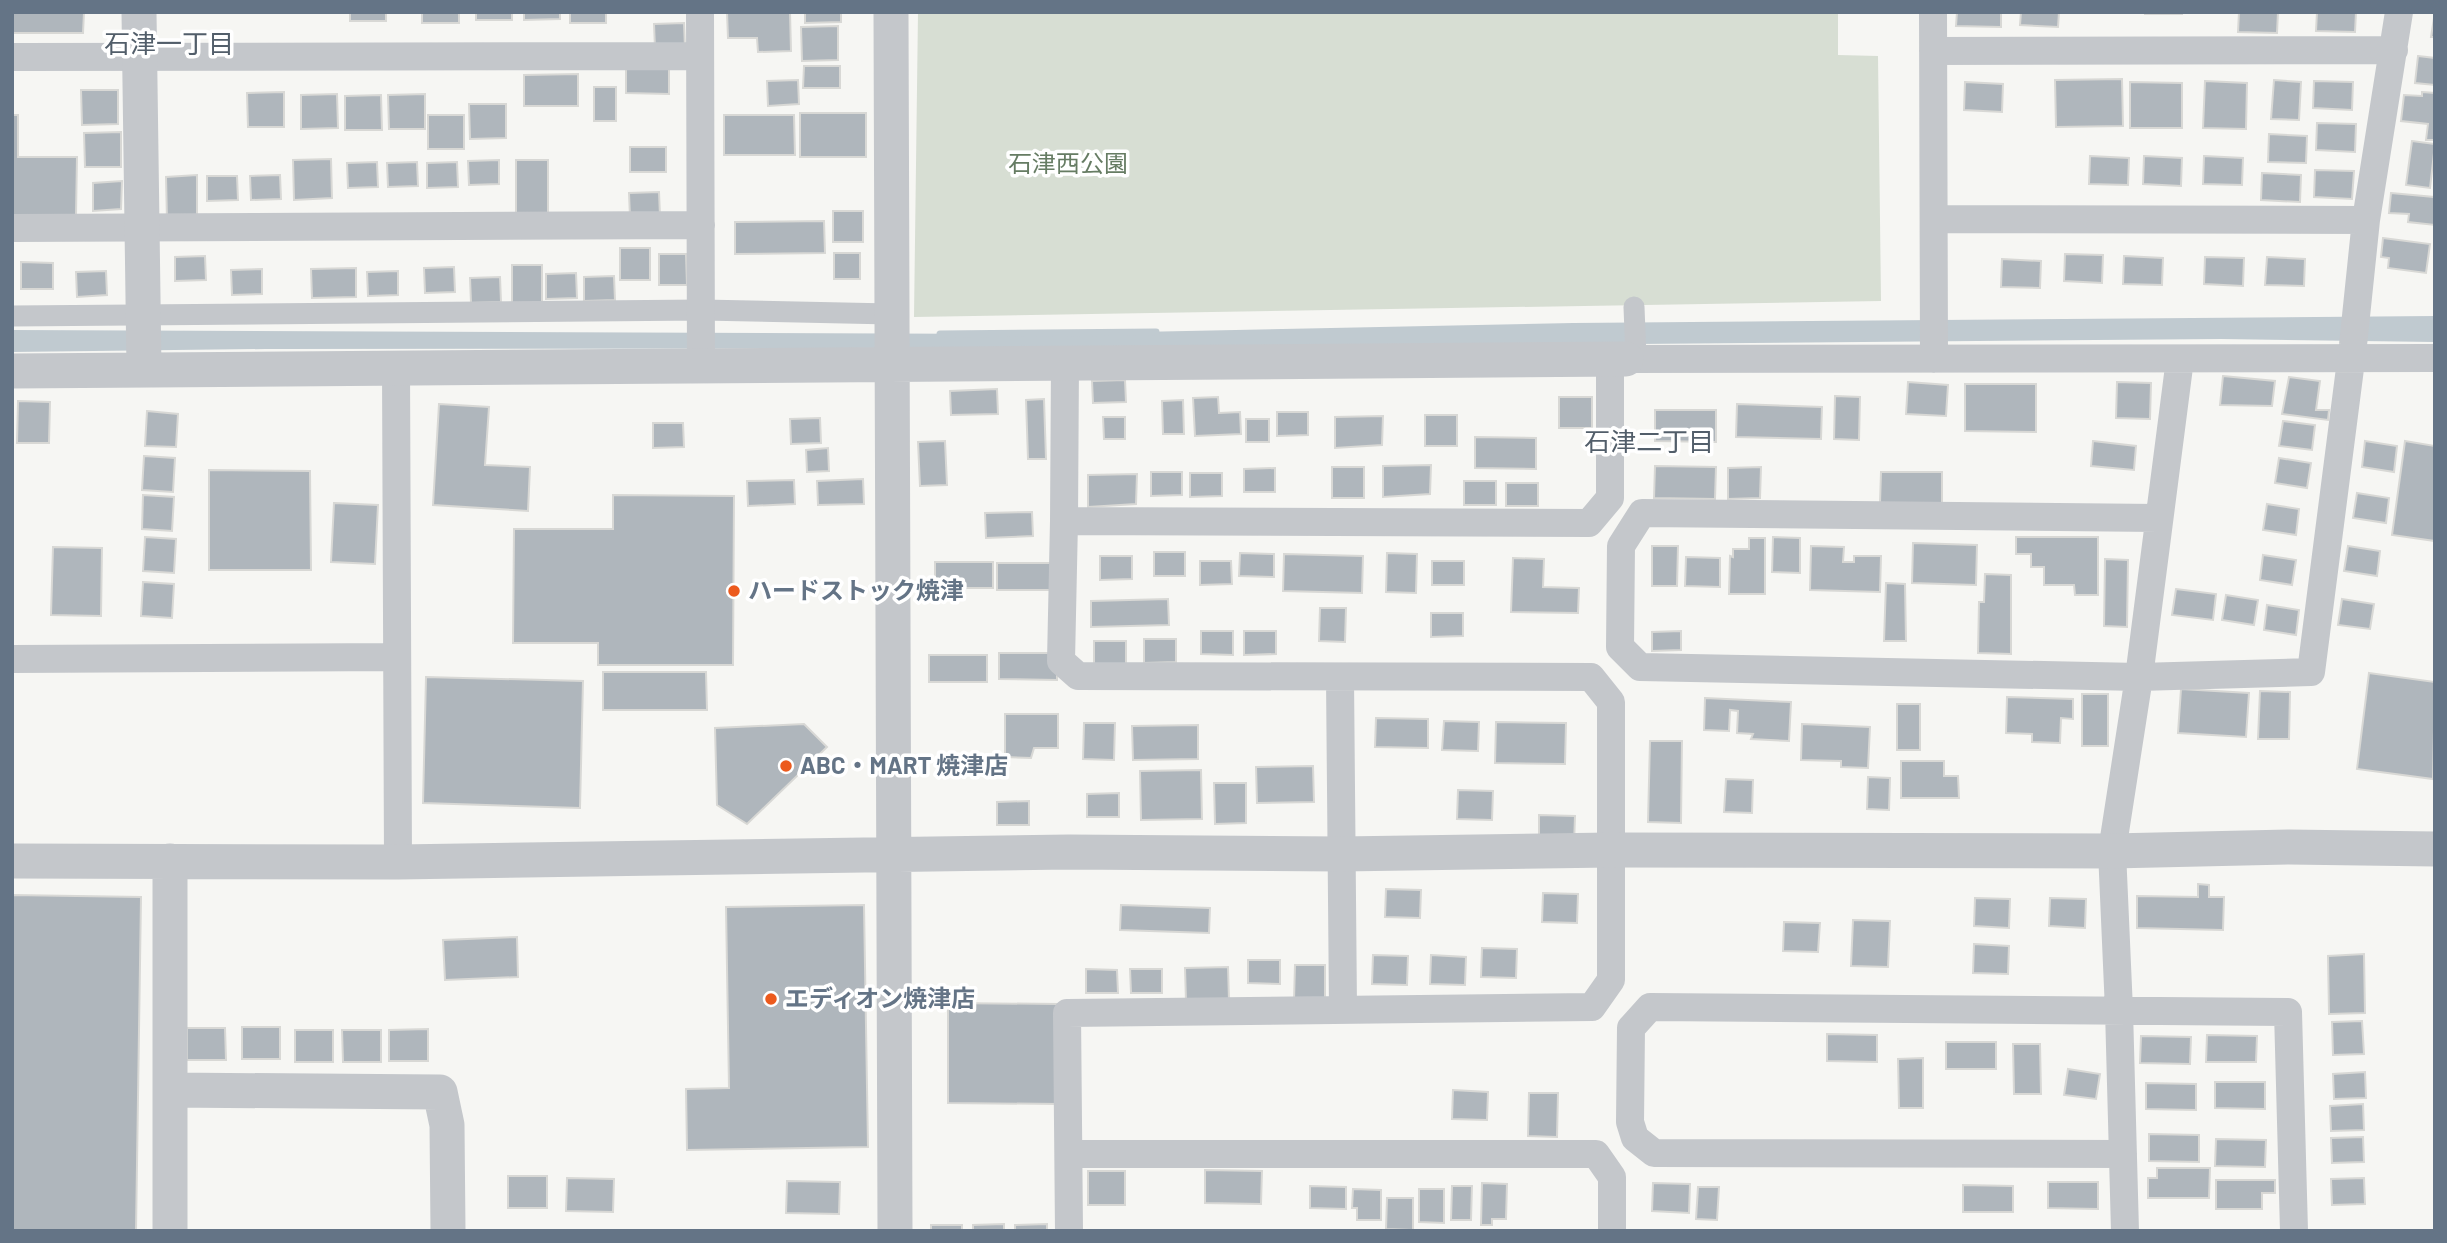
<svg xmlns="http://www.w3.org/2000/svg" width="2447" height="1243" viewBox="0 0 2447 1243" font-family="Barlow,'Noto Sans JP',sans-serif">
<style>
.green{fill:#d7ded3}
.water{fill:#c0cad0}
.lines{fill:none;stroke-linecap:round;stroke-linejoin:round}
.stream{stroke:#c0cad0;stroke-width:7}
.building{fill:#afb6bc;stroke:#d8d8d5;stroke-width:2}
.pedestrian{stroke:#c4c7cb;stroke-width:21}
.minor{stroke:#c4c7cb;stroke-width:28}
.tertiary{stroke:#c4c7cb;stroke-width:35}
.poi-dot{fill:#ec5a1d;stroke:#fff;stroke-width:2.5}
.labels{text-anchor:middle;stroke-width:7;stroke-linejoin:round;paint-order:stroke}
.park-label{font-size:24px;fill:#667c63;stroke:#fff}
.poi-label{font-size:24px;font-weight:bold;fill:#647486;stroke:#fff;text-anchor:start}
.neighbourhood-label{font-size:26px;fill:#525e6a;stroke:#fff}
</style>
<rect width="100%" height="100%" fill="#f6f6f3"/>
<path class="green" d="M918,12H1838V55L1878,56L1881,301L914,317Z"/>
<path class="water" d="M2435,316V342L2221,339L1174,348L265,349L12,352V330L1040,334L1573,323Z"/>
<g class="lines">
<path class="stream" d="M940,334L1156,332"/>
</g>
<path class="building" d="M12,12H84L83,33H12Z
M350,12H386V21H350Z
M422,12H459V23H422Z
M476,12H512V20H476Z
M524,12H560V19L524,20Z
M570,12H606V23H570Z
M727,12H790L791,51L758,52L757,38H728Z
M805,12H841V22L805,23Z
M1957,12H2001V27L1956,26Z
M2021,12H2059L2058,27L2020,25Z
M2145,12H2182V14H2145Z
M2239,12H2278L2277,33L2238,32Z
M2317,12H2356L2355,32L2316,31Z
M2435,12V37H2431Z
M684,23L685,48H655L654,24Z
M838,26V60L802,61L801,27Z
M2418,56L2435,58V85L2415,83Z
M804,66H840V88H803Z
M626,67L669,68V94L626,93Z
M578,74V106H524V75Z
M2122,79L2123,126L2056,127L2055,80Z
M798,80L799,104L768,106L767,81Z
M2274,80L2301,82L2299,120L2271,119Z
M2205,81L2247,83L2246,129L2203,128Z
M2314,81L2353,82L2352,110L2313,108Z
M1965,82L2003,84L2002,112L1964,110Z
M2130,82L2182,83V128H2130Z
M594,87H616V121H594Z
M81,90H118V124L82,125Z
M284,92V127H248L247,93Z
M2422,92L2435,93V140H2426L2428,124L2401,121L2404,95L2422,96Z
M337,94L338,128L301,129V95Z
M425,94V129H389L388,95Z
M381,95L382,130H345V96Z
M469,104H506V138L470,139Z
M800,113H866V157H800Z
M12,115H18V157H77L76,215H12Z
M428,115H464V149H428Z
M724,115H794L795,155H724Z
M2317,123L2356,124L2355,152L2316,150Z
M121,132V167H85L84,133Z
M2269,134L2307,136L2306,163L2268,162Z
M2412,141L2435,144L2430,188L2406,185Z
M630,147H666V172H630Z
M2090,156L2129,158L2128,185L2089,184Z
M2144,156L2182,158L2181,186L2143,184Z
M2204,156L2243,158L2242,185L2203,184Z
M331,159L332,198L294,200L293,160Z
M499,160V184L469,185L468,161Z
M516,160H548V214L516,213Z
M377,162L378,187L348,188L347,163Z
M417,162L418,186L388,187L387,163Z
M457,162L458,187L427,188V163Z
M2315,170L2354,171L2352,199L2314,197Z
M2262,173L2301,175L2300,202L2261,200Z
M197,175V220H167L166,177Z
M280,175L281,199L251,200L250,176Z
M207,176H237L238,200L207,201Z
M122,181L121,209L93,211V183Z
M659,192L660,216L630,217L629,193Z
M2391,193L2434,197L2435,225L2408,222L2409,214L2389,213Z
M833,211H863V242H833Z
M824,221L825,253L735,254V222Z
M2383,238L2430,244L2426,273L2388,268L2389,258L2381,257Z
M620,248H650V280H620Z
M834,253H860V279H834Z
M659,254H686L687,285H659Z
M2065,254L2103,255L2102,283L2064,281Z
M205,256L206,280L175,281V257Z
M2124,256L2163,258L2162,285L2123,284Z
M2205,257L2244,258L2243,286L2204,284Z
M2267,257L2305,259L2304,286L2265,285Z
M2002,259L2041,261L2040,288L2001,287Z
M21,262L53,263V289H21Z
M512,265H542V304H512Z
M454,267L455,292L425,293L424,268Z
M356,268V297L312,298L311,269Z
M262,269V294L232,295L231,270Z
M106,271L107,295L77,297L76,272Z
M398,271V295L368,296L367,272Z
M576,273L577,298L546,299V274Z
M614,276L615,300L584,301V277Z
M500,277L501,302L471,303L470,278Z
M2223,376L2275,381L2272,406L2220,405Z
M2289,377L2320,381L2316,410H2329L2328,420L2282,414Z
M1125,380L1126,402L1093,403L1092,381Z
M1908,382L1948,385L1946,416L1906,414Z
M2117,382L2151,383L2150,419L2116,418Z
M1965,384H2036V432L1965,431Z
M997,389L998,414L951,415L950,391Z
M1835,396L1860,397L1859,440L1834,439Z
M1218,397L1219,413L1240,412L1241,434L1195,436L1193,398Z
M1559,397H1592V428H1559Z
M1044,399L1046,459H1028L1026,400Z
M1183,400L1184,434H1163L1162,401Z
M18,401L50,402L49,443H17Z
M439,404L489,407L485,465L530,467L528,511L433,505Z
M1737,404L1822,407L1821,439L1736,437Z
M1655,410H1716V442L1655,441Z
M147,411L178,414L176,447L145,446Z
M1277,412H1308V435L1277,436Z
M1425,415H1457V446H1425Z
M1383,416L1382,445L1335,448V417Z
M1103,417H1125V439H1104Z
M820,418L821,443L791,444L790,419Z
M1246,419H1269V442H1246Z
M2283,421L2315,425L2312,450L2279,446Z
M653,423H683L684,447L653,448Z
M1475,437L1536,438V469L1475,468Z
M945,441L947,485L920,486L918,442Z
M2093,441L2136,446L2134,470L2091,466Z
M2365,441L2397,446L2394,472L2362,467Z
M2405,441L2435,446V541L2392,535Z
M828,448L829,471L807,472L806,450Z
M144,456L175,458L173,492L142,490Z
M2279,458L2311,463L2307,488L2275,483Z
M1431,465L1430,494L1383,497V466Z
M1655,466L1716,467L1715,499L1654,498Z
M1332,467H1364V498H1332Z
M1761,467L1760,498L1728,499V468Z
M1275,468V492H1244V469Z
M209,470L310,471L311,570H209Z
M1151,472H1182V495L1151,496Z
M1881,472H1942V504L1880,503Z
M1190,473H1222V496L1190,497Z
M1137,474L1136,504L1088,507V475Z
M863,479L864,504L818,505L817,481Z
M794,480L795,504L748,506L747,481Z
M1464,481H1496V505H1464Z
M1506,483H1538V506H1506Z
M2357,493L2389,498L2386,523L2353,518Z
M143,495L174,497L172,531L142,529Z
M613,495L734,496L733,665H598V643H513L514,529H613Z
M334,503L378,505L375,564L331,562Z
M2267,504L2299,509L2296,535L2263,530Z
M1032,512L1033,536L986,538L985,513Z
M145,537L176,539L174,573L143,571Z
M1773,537L1800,538V573L1772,572Z
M2016,537H2098V595H2075L2074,585H2044V567H2031V554H2016Z
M1749,538H1765V594H1729L1730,556L1733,557V549H1749Z
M1913,543L1977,545L1976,585L1912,583Z
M1652,546H1678L1677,586H1652Z
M1811,546L1844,547L1843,562H1854V556H1881L1880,592L1810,590Z
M2348,546L2380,551L2377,576L2344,571Z
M53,547L102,548L101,616L51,615Z
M1154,552H1185V576H1154Z
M1240,553L1274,554V577L1239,576Z
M1387,553L1417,554L1416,593L1386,592Z
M1284,554L1363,556L1362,593L1283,591Z
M2263,555L2296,560L2292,585L2260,580Z
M1100,556H1132V579L1100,580Z
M1686,557L1720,558V587L1685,586Z
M1513,558L1544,559L1543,587L1579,588L1578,613L1511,612Z
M2105,559L2128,560L2127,627L2104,626Z
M1200,561H1231L1232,584L1200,585Z
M1432,561H1464V585H1432Z
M935,562H993V588H935Z
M997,563H1055V590H997Z
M1985,574L2011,575V654L1978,653L1979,602H1984Z
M143,582L174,584L172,618L141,616Z
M1886,583L1905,584L1906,641H1884Z
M2176,589L2216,594L2213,620L2172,615Z
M2226,595L2258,600L2254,625L2222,620Z
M1168,599L1169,625L1091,627V601Z
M2342,599L2374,604L2370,629L2338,625Z
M2267,605L2299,610L2296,635L2264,630Z
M1320,608H1346L1345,642L1319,641Z
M1431,613H1463V636L1431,637Z
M1201,631H1233V655L1201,654Z
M1244,631H1276V654L1244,655Z
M1681,631V650L1652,651V632Z
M1144,639H1176V662L1144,663Z
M1094,641H1126V664H1094Z
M999,653H1057V680L999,679Z
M929,655H987V682H929Z
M603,672H706L707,710H603Z
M2369,673L2435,682L2433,779L2357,769Z
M426,677L583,681L580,808L423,803Z
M2181,689L2249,693L2246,737L2178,733Z
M2260,691L2290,692L2289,739H2258Z
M2082,694H2108V746H2082Z
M2007,697L2073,699V719L2061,718L2060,743L2032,742V734L2006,733Z
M1705,698L1791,702L1789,741L1751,739L1753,734L1737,733L1738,711L1730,710L1729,731L1704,730Z
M1897,704H1920V750H1897Z
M1005,714H1058V748H1034L1031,758L1005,757Z
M1376,718L1428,719V748L1375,747Z
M1444,721L1479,722L1478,751L1442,750Z
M1496,722L1566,723L1565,764L1495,763Z
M1084,723H1115L1114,760L1083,759Z
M804,724L827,747L747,824L717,805L715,728Z
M1802,724L1870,727L1868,768L1841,767V761L1801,760Z
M1198,725V759L1133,760L1132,726Z
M1650,741H1682L1681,823L1648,822Z
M1901,761H1944V776H1958L1959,798H1901Z
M1313,766L1314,802L1257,803L1256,767Z
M1201,770L1202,819L1141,820L1140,771Z
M1868,777L1890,778L1889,810L1867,809Z
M1726,779L1753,780L1752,813L1724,812Z
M1214,783H1246V823L1215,824Z
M1458,790L1493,791L1492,820L1457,819Z
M1119,793V817H1087V794Z
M1029,801V825H997V802Z
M1539,815L1575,816L1574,845L1539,844Z
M2198,884L2209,885V897H2224L2223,930L2137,928V896L2198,897Z
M1386,889L1421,890L1420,918L1385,917Z
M1543,893L1578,894L1577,923L1542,922Z
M12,895L141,897L136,1231H12Z
M1975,898L2010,899L2009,928L1974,926Z
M2050,898L2086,899L2085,928L2049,926Z
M864,905L868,1147L687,1150L686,1089L729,1088L726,907Z
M1121,905L1210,908L1209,933L1120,930Z
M1853,920L1890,921L1888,967L1851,966Z
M1784,922L1820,923L1818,952L1783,951Z
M517,937L518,977L445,980L443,940Z
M1974,944L2009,946L2008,974L1973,973Z
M1482,948L1517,949L1516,978L1481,977Z
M2364,954L2365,1013L2329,1014L2328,956Z
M1373,955L1408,956L1407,985L1372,984Z
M1431,955L1466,957L1465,985L1430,984Z
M1248,960H1280V984L1248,983Z
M1295,965H1325V1000H1294Z
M1228,967L1229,1000L1186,1001L1185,968Z
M1086,969L1117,970L1118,993H1086Z
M1130,969H1162V993H1131Z
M948,1003L1058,1004V1104L948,1103Z
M2362,1021L2364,1054L2333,1055L2332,1022Z
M242,1027H280V1059H242Z
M187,1028H225L226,1060H187Z
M428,1029V1061H389V1030Z
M295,1030H333V1062H295Z
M342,1030H381V1062H343Z
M1827,1034L1877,1035V1062L1827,1061Z
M2207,1035L2257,1036L2256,1062H2206Z
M2141,1036L2191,1037L2190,1064L2140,1063Z
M1946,1042H1996V1069H1946Z
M2013,1044H2040L2041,1094H2014Z
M1923,1058V1108H1899L1898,1059Z
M2068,1069L2100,1074L2096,1099L2064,1095Z
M2365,1072L2366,1098L2334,1099L2333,1074Z
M2215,1082H2265V1109L2215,1108Z
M2146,1083L2196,1084V1110L2146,1109Z
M1453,1090L1488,1092L1487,1120L1452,1119Z
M1529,1093H1558L1557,1137L1528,1136Z
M2363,1104L2364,1130L2331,1131L2330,1106Z
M2149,1134L2199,1135V1162L2149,1161Z
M2363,1137L2364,1162L2332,1163L2331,1138Z
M2216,1139L2266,1140L2265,1167L2215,1166Z
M2157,1168H2210L2209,1198H2148V1178H2157Z
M1205,1170L1262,1171L1261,1204L1205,1203Z
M1088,1171H1125V1205H1088Z
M508,1176H547V1208H508Z
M567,1178L614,1179L613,1212L566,1211Z
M2364,1178L2365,1204L2332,1205L2331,1179Z
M2216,1180H2275V1193H2262V1209H2216Z
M787,1181L840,1182L839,1214L786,1213Z
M2048,1182H2098V1209L2048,1208Z
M1482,1183L1507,1184L1506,1219H1492V1225H1481Z
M1653,1183L1690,1184L1689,1213L1652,1211Z
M1963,1185L2013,1186V1212H1963Z
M1310,1186L1346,1187V1209L1310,1208Z
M1452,1186H1472L1471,1220H1451Z
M1698,1187H1719L1717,1220L1696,1219Z
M1353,1189L1381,1190V1220H1357V1208H1352Z
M1419,1189H1444V1223L1419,1222Z
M1387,1198H1413V1230L1386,1229Z
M1004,1224V1231H973V1225Z
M1047,1224V1231H1015V1225Z
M931,1225H962V1231H931Z"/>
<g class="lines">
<path class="pedestrian" d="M1634,307L1636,358
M12,316L702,310L891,314"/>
<path class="minor" d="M700,12L701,366
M1933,12L1934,359
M1933,51L2394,50
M12,57L699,56
M1934,219L2366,220
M12,228L701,225
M1626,359L2435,358
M396,368L398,862
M2158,518L1642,513L1621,546L1620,647L1640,667L2139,677L2311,672L2353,345L2366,220L2399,12
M1064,521L1065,363
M12,659L397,657
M1340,678L1343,1009
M1069,1154H1596L1612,1177V1231
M2123,1154L1654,1153L1635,1138L1630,1122L1631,1028L1650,1007L2288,1012L2294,1231
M1069,1231L1067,1013L1592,1007L1611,980V702L1591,677L1078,676L1061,661L1064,521L1589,523L1610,498V360
M2125,1231L2119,1010L2112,851L2139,677L2180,359"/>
<path class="tertiary" d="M139,12L144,369
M891,12L895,1231
M12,371L1626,359
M12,861L398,862L1069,852L1341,854L1611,850L2112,851L2289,847L2435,849
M171,1090L440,1092L447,1125L448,1231
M170,1231V861"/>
</g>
<g class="poi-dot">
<circle cx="734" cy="591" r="7"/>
<circle cx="786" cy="766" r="7"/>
<circle cx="771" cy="999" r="7"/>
</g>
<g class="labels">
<g class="park-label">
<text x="1068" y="172">石津西公園</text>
</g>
<g class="poi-label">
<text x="748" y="599">ハードストック焼津</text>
<text x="800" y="774">ABC・MART 焼津店</text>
<text x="785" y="1007">エディオン焼津店</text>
</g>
<g class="neighbourhood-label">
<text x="169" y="53">石津一丁目</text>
<text x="1649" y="451">石津二丁目</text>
</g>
</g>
<rect width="2447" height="1243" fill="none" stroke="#647486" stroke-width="28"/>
</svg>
